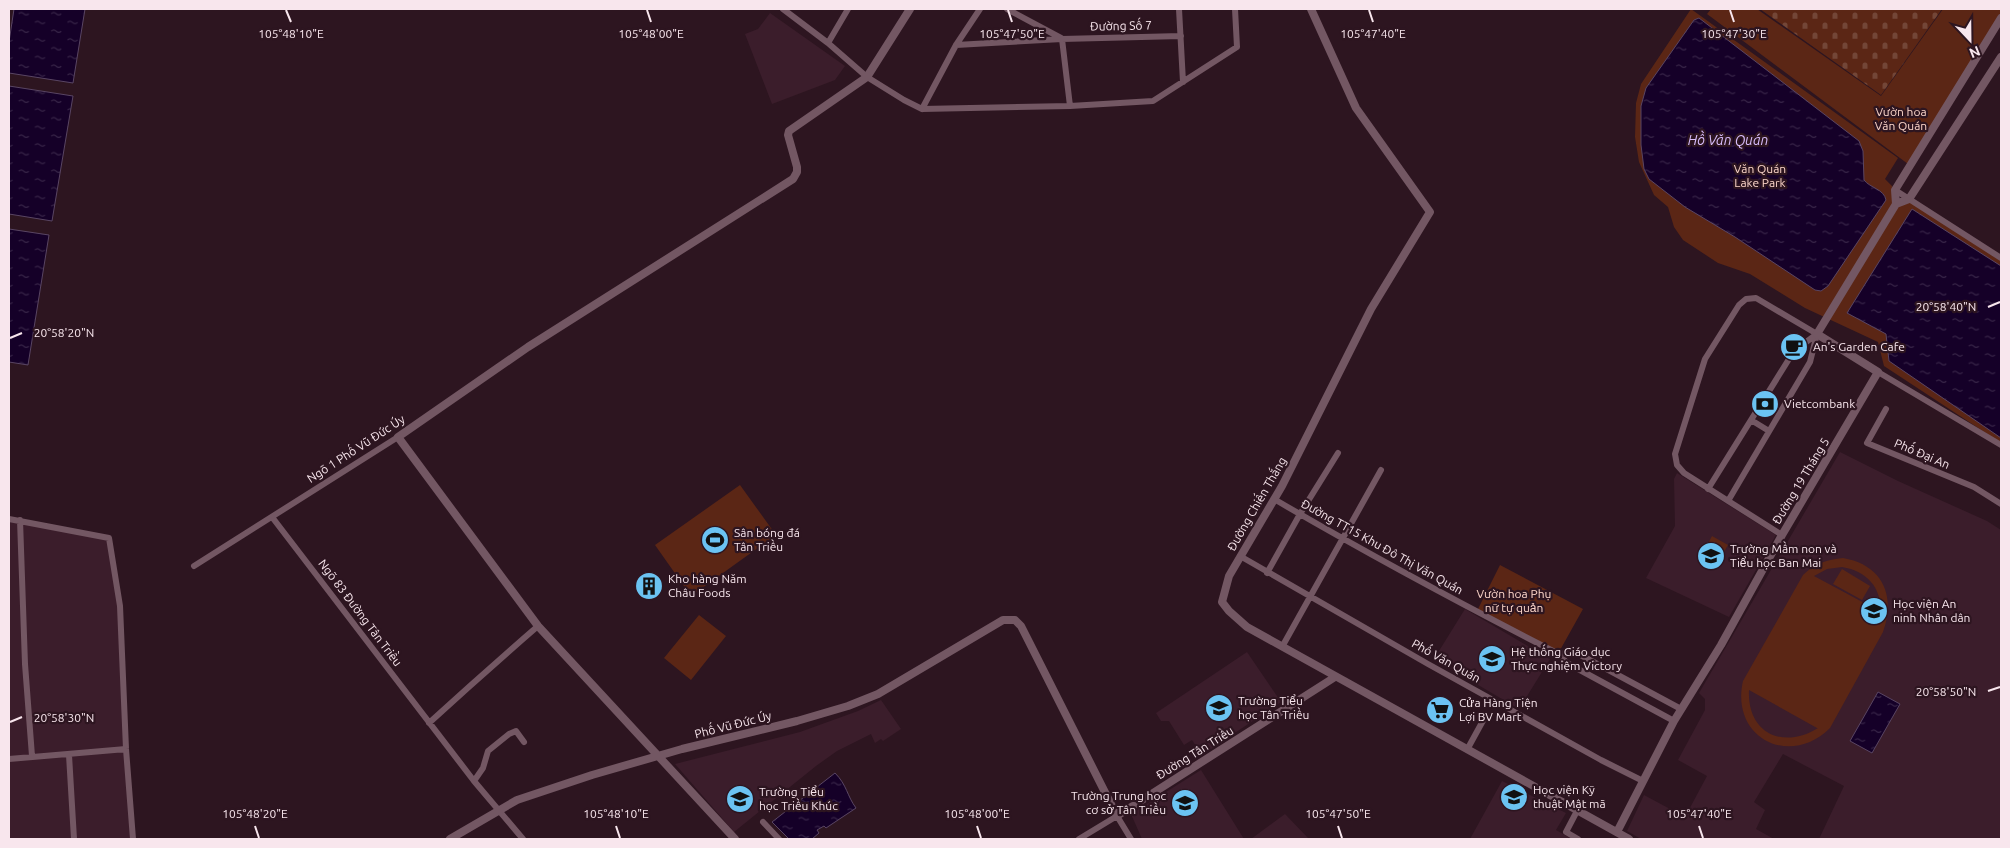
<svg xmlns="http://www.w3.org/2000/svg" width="2010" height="848" viewBox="0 0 2010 848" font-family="Ubuntu,sans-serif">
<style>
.built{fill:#3b1d2b}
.cemetery{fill:url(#cemetery-stones)}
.park{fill:#5b2615;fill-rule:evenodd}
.water{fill:url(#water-ripples);stroke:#594563}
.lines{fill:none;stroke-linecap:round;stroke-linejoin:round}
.minor{stroke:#735763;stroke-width:6}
.tertiary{stroke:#735763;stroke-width:8}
.ticks{fill:none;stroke:#f8e6ed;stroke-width:2}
.labels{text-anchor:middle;stroke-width:4.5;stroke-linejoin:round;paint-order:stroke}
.street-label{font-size:12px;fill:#f8e6ed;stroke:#2d1520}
.park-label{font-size:12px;fill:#fbd5c9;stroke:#2d1520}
.poi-label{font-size:12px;fill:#f8e6ed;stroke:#2d1520;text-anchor:start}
.water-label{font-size:14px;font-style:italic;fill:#d8bdfc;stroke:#2d1520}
.ticks-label{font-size:12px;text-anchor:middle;fill:#f8e6ed;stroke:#2d1520;stroke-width:4.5;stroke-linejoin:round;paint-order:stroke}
</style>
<defs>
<pattern id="cemetery-stones" width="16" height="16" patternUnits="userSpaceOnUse" patternTransform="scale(1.25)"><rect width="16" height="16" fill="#5b2615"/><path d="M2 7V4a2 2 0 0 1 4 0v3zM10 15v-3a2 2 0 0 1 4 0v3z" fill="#734637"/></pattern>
<pattern id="water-ripples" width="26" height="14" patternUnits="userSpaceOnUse" patternTransform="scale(1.25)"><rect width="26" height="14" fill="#150028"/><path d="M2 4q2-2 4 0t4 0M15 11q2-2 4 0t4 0" fill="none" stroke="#382548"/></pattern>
</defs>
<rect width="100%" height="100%" fill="#2d1520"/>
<path class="built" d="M770,13L845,66L835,80L772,104L745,34L758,29Z
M1840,452L1898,481L1987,521L2001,530V839H1819L1844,786L1783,754L1754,802L1765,810L1756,829L1774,839H1641L1627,831L1644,795L1685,817L1707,776L1678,760L1705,710V699L1699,693Z
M1677,473L1776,535L1729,617L1646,578L1675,526L1674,479Z
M9,520L109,538L120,606L134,839H9Z
M1465,609L1550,659L1519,709L1434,659Z
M1247,652L1281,702L1202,755L1192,740L1184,745L1169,721H1161L1156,713Z
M881,700L901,729L883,741L881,739L875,743L871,734L837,751L816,766L734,832L675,764L800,732L858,711Z
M1201,770L1244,839H1142L1131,814Z
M1502,781L1566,813L1556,830L1572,839H1470Z
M1285,814L1309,839H1251Z"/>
<path class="cemetery" d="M1760,9H1942L1881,95Z"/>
<path class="park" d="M1691,9L1898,158L1885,179L1892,186L1895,196L1892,203L1910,202L2001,259V443L1884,366L1878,342L1805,308L1750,274L1718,263L1683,240L1674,227L1668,207L1654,195L1639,162L1635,137L1636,103L1641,84Z
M1711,9H1757L1881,96L1943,9H2001V14L1908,164L1707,14Z
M740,485L776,535L691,596L655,545Z
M1712,536L1728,545L1715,567L1700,559Z
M1843,558C1883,565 1896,596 1883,632L1830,728C1790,768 1730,738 1743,681L1803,575C1815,563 1827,560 1843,558ZM1842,567C1867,571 1881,587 1881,612L1814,576L1827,569ZM1749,690L1817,728H1818C1783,750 1747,733 1749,690Z
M1500,565L1583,609L1559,652L1477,611Z
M1842,569L1870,586L1862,600L1833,584Z
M699,615L726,636L691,680L664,658Z"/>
<path class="water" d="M14,9H85L73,83L9,73V42Z
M1699,18L1859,141L1863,151L1864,180C1870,188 1884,189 1886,200L1828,286L1821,291L1815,290L1735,237L1685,207L1649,179L1644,169L1641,145V106L1646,88L1694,20Z
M9,86L73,96L52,221L9,214Z
M1912,209L2001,266V438L1889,361L1886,334L1847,313Z
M9,229L49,235L28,365L9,362Z
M1878,692L1900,704L1872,753L1850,741Z
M835,773C847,785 847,796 856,808L826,828L824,826L817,830L819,833L812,839H789L772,822Z"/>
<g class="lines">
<path class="minor" d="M783,9L828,43L867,77L904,100L922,109L1070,106L1153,101L1237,47L1235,9
M1007,9L1061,38
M1179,9L1183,82
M1062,39L1070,106
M828,43L848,9
M956,45L1062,39L1181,36
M922,109L956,45L980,9
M1895,190L2001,258
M1878,372L2001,445
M1886,409L1867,443L1974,487L2001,504
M1751,420L1769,431
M1708,489L1794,351L1817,334
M1274,499C1368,554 1463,605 1559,654L1567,663L1674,721
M1728,501L1810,362L1817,334
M272,517L474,781L523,839
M9,519L109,538L120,606L126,749L133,839
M20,520L25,664L32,756
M1782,535L1684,473L1677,465L1675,454L1705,359L1739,305L1746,299L1756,298L1817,334
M1240,556L1428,664L1601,760L1643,781
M194,566L398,437
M1267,573L1300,514L1338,453
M1282,647L1381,470
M1559,654L1575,652L1681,709
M429,723C465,690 501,658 538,626
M1468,748L1485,717
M69,755L74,839
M9,759L126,749
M474,781L483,768L488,751L509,734L516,731L524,742
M1577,811L1566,832L1578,839
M763,822L779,839
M1079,839L1117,816L1131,839"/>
<path class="tertiary" d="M1311,9L1356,108L1430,212L1371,309L1282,486L1229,576L1222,602L1229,611L1247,627L1629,839
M1896,204L1909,199L2001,57
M1617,832L1674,721L1721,645L1782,535L1878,372L1817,334L1896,204L1895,190L2001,18
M450,839L517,800L592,775L682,749L797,721L848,706L878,694L1003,620H1015L1021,626L1117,816L1335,677
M735,839L538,626L398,437L528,347L793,179L797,172V167L788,135L789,131L867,77L910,9"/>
</g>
<path class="ticks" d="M286,10L291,22M647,10L651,22M1008,10L1012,22M1369,10L1373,22M1730,10L1734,22M1988,307L2000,302M10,338L22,333M1988,691L2000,687M10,722L22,717M255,826L259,838M616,826L620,838M977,826L981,838M1338,826L1342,838M1699,826L1703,838"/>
<defs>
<g id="cafe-disc" transform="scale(1.4375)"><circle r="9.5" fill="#6bc3f2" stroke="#2d1520"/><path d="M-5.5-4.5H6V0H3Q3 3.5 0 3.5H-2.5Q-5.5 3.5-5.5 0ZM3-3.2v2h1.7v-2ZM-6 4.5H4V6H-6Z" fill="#111"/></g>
<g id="bank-disc" transform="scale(1.4375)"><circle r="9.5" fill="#6bc3f2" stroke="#2d1520"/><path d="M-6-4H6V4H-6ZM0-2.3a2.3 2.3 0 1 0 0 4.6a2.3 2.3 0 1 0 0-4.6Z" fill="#111"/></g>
<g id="stadium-disc" transform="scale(1.4375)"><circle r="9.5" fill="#6bc3f2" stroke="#2d1520"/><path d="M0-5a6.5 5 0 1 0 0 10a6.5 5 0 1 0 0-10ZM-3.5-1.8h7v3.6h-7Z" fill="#111"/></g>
<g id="school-disc" transform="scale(1.4375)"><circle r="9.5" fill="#6bc3f2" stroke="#2d1520"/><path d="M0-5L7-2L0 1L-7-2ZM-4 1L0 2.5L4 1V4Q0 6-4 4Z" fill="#111"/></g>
<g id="building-disc" transform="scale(1.4375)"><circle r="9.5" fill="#6bc3f2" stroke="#2d1520"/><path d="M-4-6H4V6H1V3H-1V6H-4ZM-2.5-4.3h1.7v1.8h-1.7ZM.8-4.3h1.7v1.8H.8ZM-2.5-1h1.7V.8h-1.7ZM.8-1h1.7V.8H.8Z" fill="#111"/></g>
<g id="university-disc" transform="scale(1.4375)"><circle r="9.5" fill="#6bc3f2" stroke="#2d1520"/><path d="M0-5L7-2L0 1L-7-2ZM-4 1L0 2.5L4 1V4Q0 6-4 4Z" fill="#111"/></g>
<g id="supermarket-disc" transform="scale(1.4375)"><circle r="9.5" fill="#6bc3f2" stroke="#2d1520"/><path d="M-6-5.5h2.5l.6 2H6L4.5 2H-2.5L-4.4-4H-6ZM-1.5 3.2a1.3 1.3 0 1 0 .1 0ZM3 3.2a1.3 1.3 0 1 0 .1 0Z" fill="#111"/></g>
</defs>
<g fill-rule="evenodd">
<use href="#cafe-disc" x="1794" y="347"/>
<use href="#bank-disc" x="1765" y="404"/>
<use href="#stadium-disc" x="715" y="540"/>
<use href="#school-disc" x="1711" y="556"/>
<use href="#building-disc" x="649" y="586"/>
<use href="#university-disc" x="1874" y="611"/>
<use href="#school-disc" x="1492" y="659"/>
<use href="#school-disc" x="1219" y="708"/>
<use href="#supermarket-disc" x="1440" y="710"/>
<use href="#university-disc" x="1514" y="797"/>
<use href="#school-disc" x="740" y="799"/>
<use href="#school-disc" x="1185" y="803"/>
</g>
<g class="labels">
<g class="street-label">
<text transform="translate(1121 26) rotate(-1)" y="4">Đường Số 7</text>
<text transform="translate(356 449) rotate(-33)" y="4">Ngõ 1 Phố Vũ Đức Úy</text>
<text transform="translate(1922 454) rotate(23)" y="4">Phố Đại An</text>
<text transform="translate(1801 481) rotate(-59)" y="4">Đường 19 Tháng 5</text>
<text transform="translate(1257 504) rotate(-60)" y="4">Đường Chiến Thắng</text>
<text transform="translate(1382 547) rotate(29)" y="4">Đường TT15 Khu Đô Thị Văn Quán</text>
<text transform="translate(360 613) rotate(53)" y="4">Ngõ 83 Đường Tân Triều</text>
<text transform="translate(1446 661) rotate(29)" y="4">Phố Văn Quán</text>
<text transform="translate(733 725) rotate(-14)" y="4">Phố Vũ Đức Úy</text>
<text transform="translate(1195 753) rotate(-32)" y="4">Đường Tân Triều</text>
</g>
<g class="park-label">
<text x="1901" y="116">Vườn hoa<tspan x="1901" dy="14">Văn Quán</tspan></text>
<text x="1760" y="173">Văn Quán<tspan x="1760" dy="14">Lake Park</tspan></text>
<text x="1514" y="598">Vườn hoa Phụ<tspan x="1514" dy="14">nữ tự quản</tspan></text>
</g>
<g class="poi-label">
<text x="1813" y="351">An's Garden Cafe</text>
<text x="1784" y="408">Vietcombank</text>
<text x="734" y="537">Sân bóng đá<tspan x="734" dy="14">Tân Triều</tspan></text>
<text x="1730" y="553">Trường Mầm non và<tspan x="1730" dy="14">Tiểu học Ban Mai</tspan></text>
<text x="668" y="583">Kho hàng Năm<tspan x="668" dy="14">Châu Foods</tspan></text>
<text x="1893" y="608">Học viện An<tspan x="1893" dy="14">ninh Nhân dân</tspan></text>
<text x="1511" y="656">Hệ thống Giáo dục<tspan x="1511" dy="14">Thực nghiệm Victory</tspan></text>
<text x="1238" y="705">Trường Tiểu<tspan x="1238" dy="14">học Tân Triều</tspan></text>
<text x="1459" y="707">Cửa Hàng Tiện<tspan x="1459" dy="14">Lợi BV Mart</tspan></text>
<text x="1533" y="794">Học viện Kỹ<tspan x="1533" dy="14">thuật Mật mã</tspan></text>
<text x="759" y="796">Trường Tiểu<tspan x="759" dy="14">học Triều Khúc</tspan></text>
<text x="1166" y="800" text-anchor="end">Trường Trung học<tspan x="1166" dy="14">cơ sở Tân Triều</tspan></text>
</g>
<g class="water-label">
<text x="1728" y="145">Hồ Văn Quán</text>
</g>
</g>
<g class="ticks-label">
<text x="291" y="38">105°48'10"E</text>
<text x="651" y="38">105°48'00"E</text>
<text x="1012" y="38">105°47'50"E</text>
<text x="1373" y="38">105°47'40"E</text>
<text x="1734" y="38">105°47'30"E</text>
<text x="1946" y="311">20°58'40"N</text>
<text x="64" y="337">20°58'20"N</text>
<text x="1946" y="696">20°58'50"N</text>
<text x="64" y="722">20°58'30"N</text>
<text x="255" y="818">105°48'20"E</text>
<text x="616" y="818">105°48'10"E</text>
<text x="977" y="818">105°48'00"E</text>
<text x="1338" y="818">105°47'50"E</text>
<text x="1699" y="818">105°47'40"E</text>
</g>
<rect width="2010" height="848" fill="none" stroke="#f8e6ed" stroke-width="20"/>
<g transform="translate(1970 40) rotate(158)" stroke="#2d1520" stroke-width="4" paint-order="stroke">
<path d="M0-4L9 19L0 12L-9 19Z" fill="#f8e6ed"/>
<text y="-8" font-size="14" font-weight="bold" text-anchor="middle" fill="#f8e6ed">N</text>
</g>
</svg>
